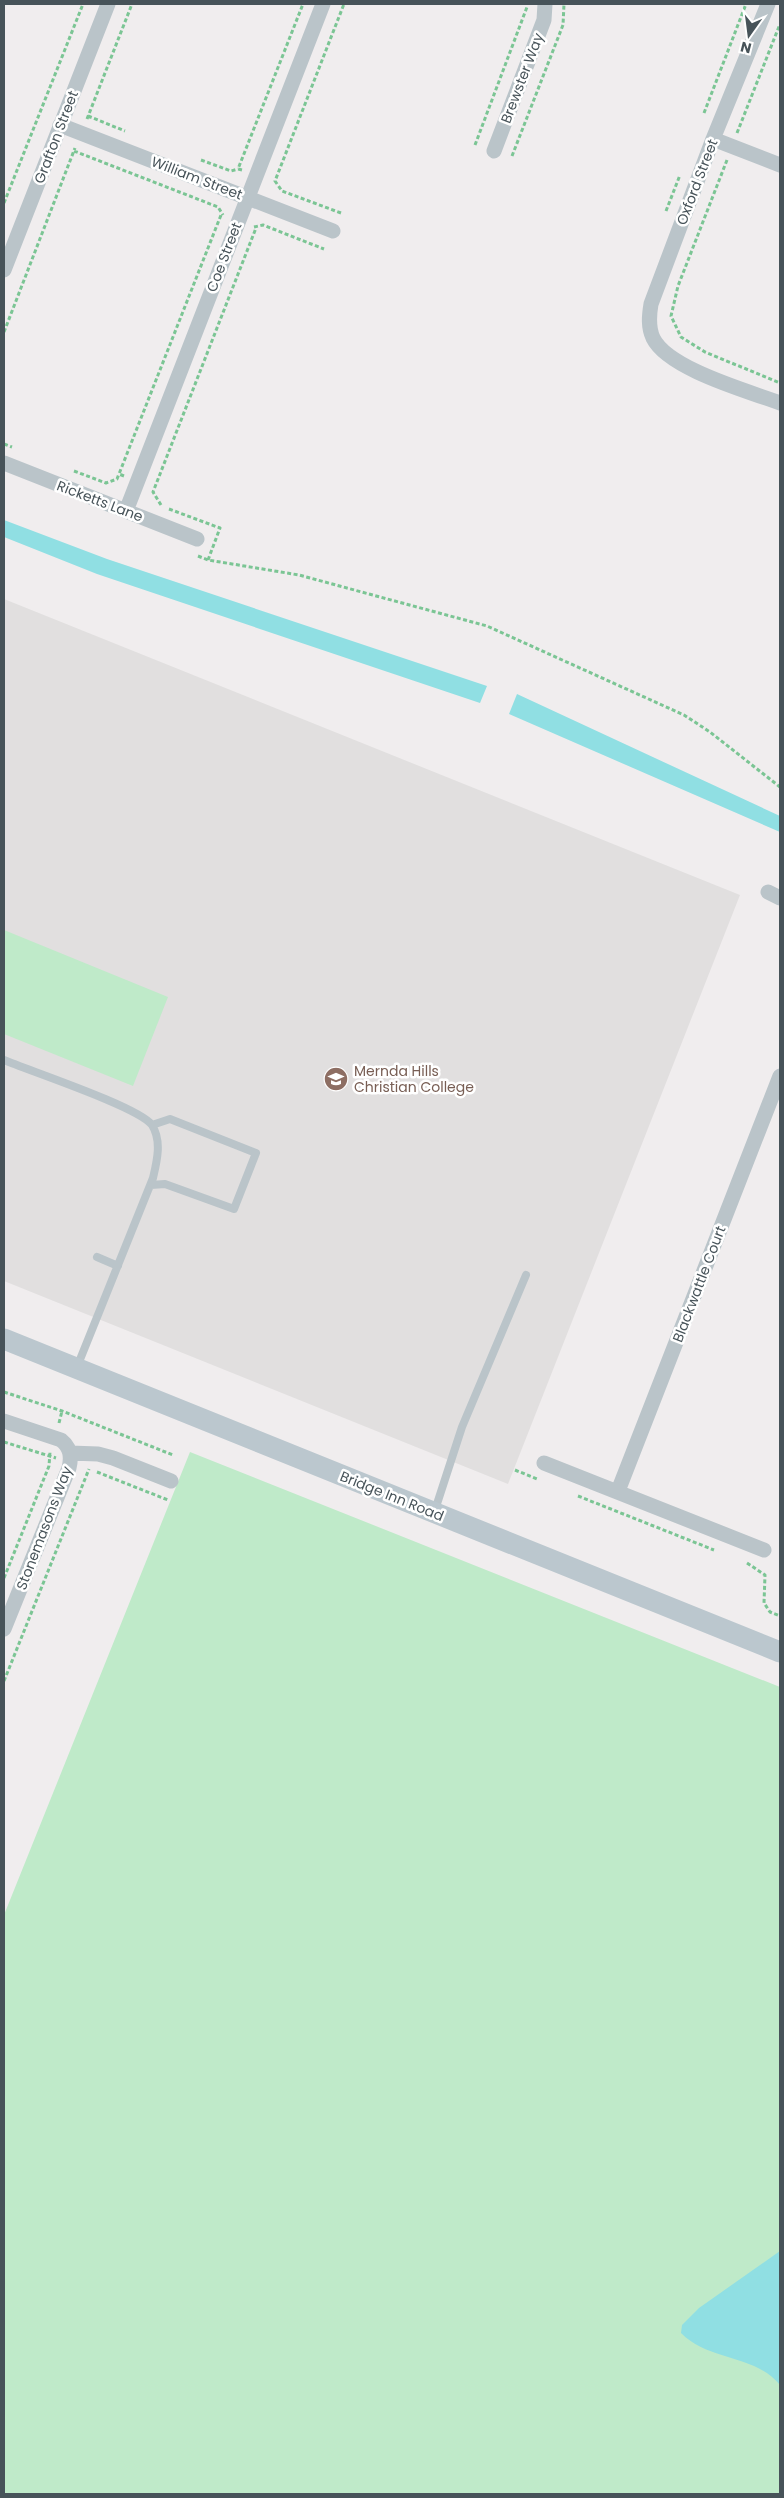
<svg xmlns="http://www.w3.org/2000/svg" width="784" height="2498" viewBox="0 0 784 2498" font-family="Poppins,sans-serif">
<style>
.education{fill:#e1dfdf}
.green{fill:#bfeac9}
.water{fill:#90dfe3}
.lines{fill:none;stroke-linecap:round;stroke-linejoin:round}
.path{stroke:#7bc594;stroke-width:3;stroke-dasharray:4 2.5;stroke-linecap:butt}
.lane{stroke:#bac4c9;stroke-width:8}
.street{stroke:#bac4c9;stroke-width:15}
.secondary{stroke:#bbc7ce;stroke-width:21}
.labels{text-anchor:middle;stroke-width:5;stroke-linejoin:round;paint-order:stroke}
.street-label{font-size:14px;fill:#475359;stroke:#fff}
.education-label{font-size:14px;fill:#785e54;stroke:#fff;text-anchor:start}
</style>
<rect width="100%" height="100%" fill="#f0edee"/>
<path class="education" d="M4,599L740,895L508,1484L4,1281Z"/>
<path class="green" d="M4,930L168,997L133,1086L4,1034Z
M190,1452L780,1687V2494H4V1915Z"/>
<path class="water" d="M4,520L107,559L487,686L480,703L97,574L4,537Z
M517,694L780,816V832L509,714Z
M780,2251V2385C755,2354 710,2362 681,2333L682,2325L699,2308Z"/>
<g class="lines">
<path class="path" d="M704,113L746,4
M88,116L125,131
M87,119L132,4
M737,133L780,24
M475,145L527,7
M74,151L218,207L223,215
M512,156L563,25L564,4
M201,160L231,171L238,169
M727,160L678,286L671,316L681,337L705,352L780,383
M242,170L238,169L303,4
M4,203L83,4
M666,211L680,175
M341,213L282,191L275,181L344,4
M254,227L263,225L324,249
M4,332L75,148
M4,444L12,447
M74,471L106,483L117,479L119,474
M124,476L119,474L221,215
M161,505L153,492L256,228
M169,509L220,528L208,560
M198,556L208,560L299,575L487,626L684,715L710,732L780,787
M4,1392L62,1411L173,1455
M59,1423L62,1411
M4,1442L56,1458
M515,1470L537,1479
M97,1472L168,1500
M578,1496L714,1550
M747,1563L765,1575L764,1603L770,1612L780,1616
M4,1578L49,1466L50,1452
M4,1681L89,1469"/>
<path class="lane" d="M4,1060C30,1071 139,1107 152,1125C162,1141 157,1161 153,1178L77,1367
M151,1185L165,1184L234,1209L256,1153L170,1119L152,1125
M97,1257L118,1266
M435,1510L462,1427L526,1275"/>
<path class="street" d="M768,4L713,139L651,304C649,316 648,327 653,338C668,369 748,391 780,403
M60,125L333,231
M713,139L780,165
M494,151L544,20L545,4
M4,270L108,4
M4,463L197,539
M126,511L323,4
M768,892L780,898
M4,1421L61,1440C70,1447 72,1456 69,1468L4,1629
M70,1453L98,1454L113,1458L171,1481
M544,1463L764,1550
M618,1491L780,1076"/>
<path class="secondary" d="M4,1339L780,1652"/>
</g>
<defs>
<g id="school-disc" transform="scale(1.25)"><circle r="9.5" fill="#8d6e63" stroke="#fff"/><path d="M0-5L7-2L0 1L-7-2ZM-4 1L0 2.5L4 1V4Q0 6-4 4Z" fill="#fff"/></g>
</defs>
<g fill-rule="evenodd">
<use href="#school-disc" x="336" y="1079"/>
</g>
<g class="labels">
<g class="street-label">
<text transform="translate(522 78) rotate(-69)" y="5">Brewster Way</text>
<text transform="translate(56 137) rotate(-69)" y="5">Grafton Street</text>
<text transform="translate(197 178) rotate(21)" y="5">William Street</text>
<text transform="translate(697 182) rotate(-69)" y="5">Oxford Street</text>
<text transform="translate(224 257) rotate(-69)" y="5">Coe Street</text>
<text transform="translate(100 501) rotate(21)" y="5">Ricketts Lane</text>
<text transform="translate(699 1284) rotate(-69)" y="5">Blackwattle Court</text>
<text transform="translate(392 1496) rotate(22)" y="5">Bridge Inn Road</text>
<text transform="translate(44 1528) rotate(-69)" y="5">Stonemasons Way</text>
</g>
<g class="education-label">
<text x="354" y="1076">Mernda Hills<tspan x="354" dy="16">Christian College</tspan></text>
</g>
</g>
<rect width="784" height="2498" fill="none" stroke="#475359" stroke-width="10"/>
<g transform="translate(749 35) rotate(194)" stroke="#ffffff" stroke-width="4" paint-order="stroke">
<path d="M0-4L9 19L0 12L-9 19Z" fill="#475359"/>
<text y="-8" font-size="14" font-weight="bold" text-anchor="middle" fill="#475359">N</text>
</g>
</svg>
